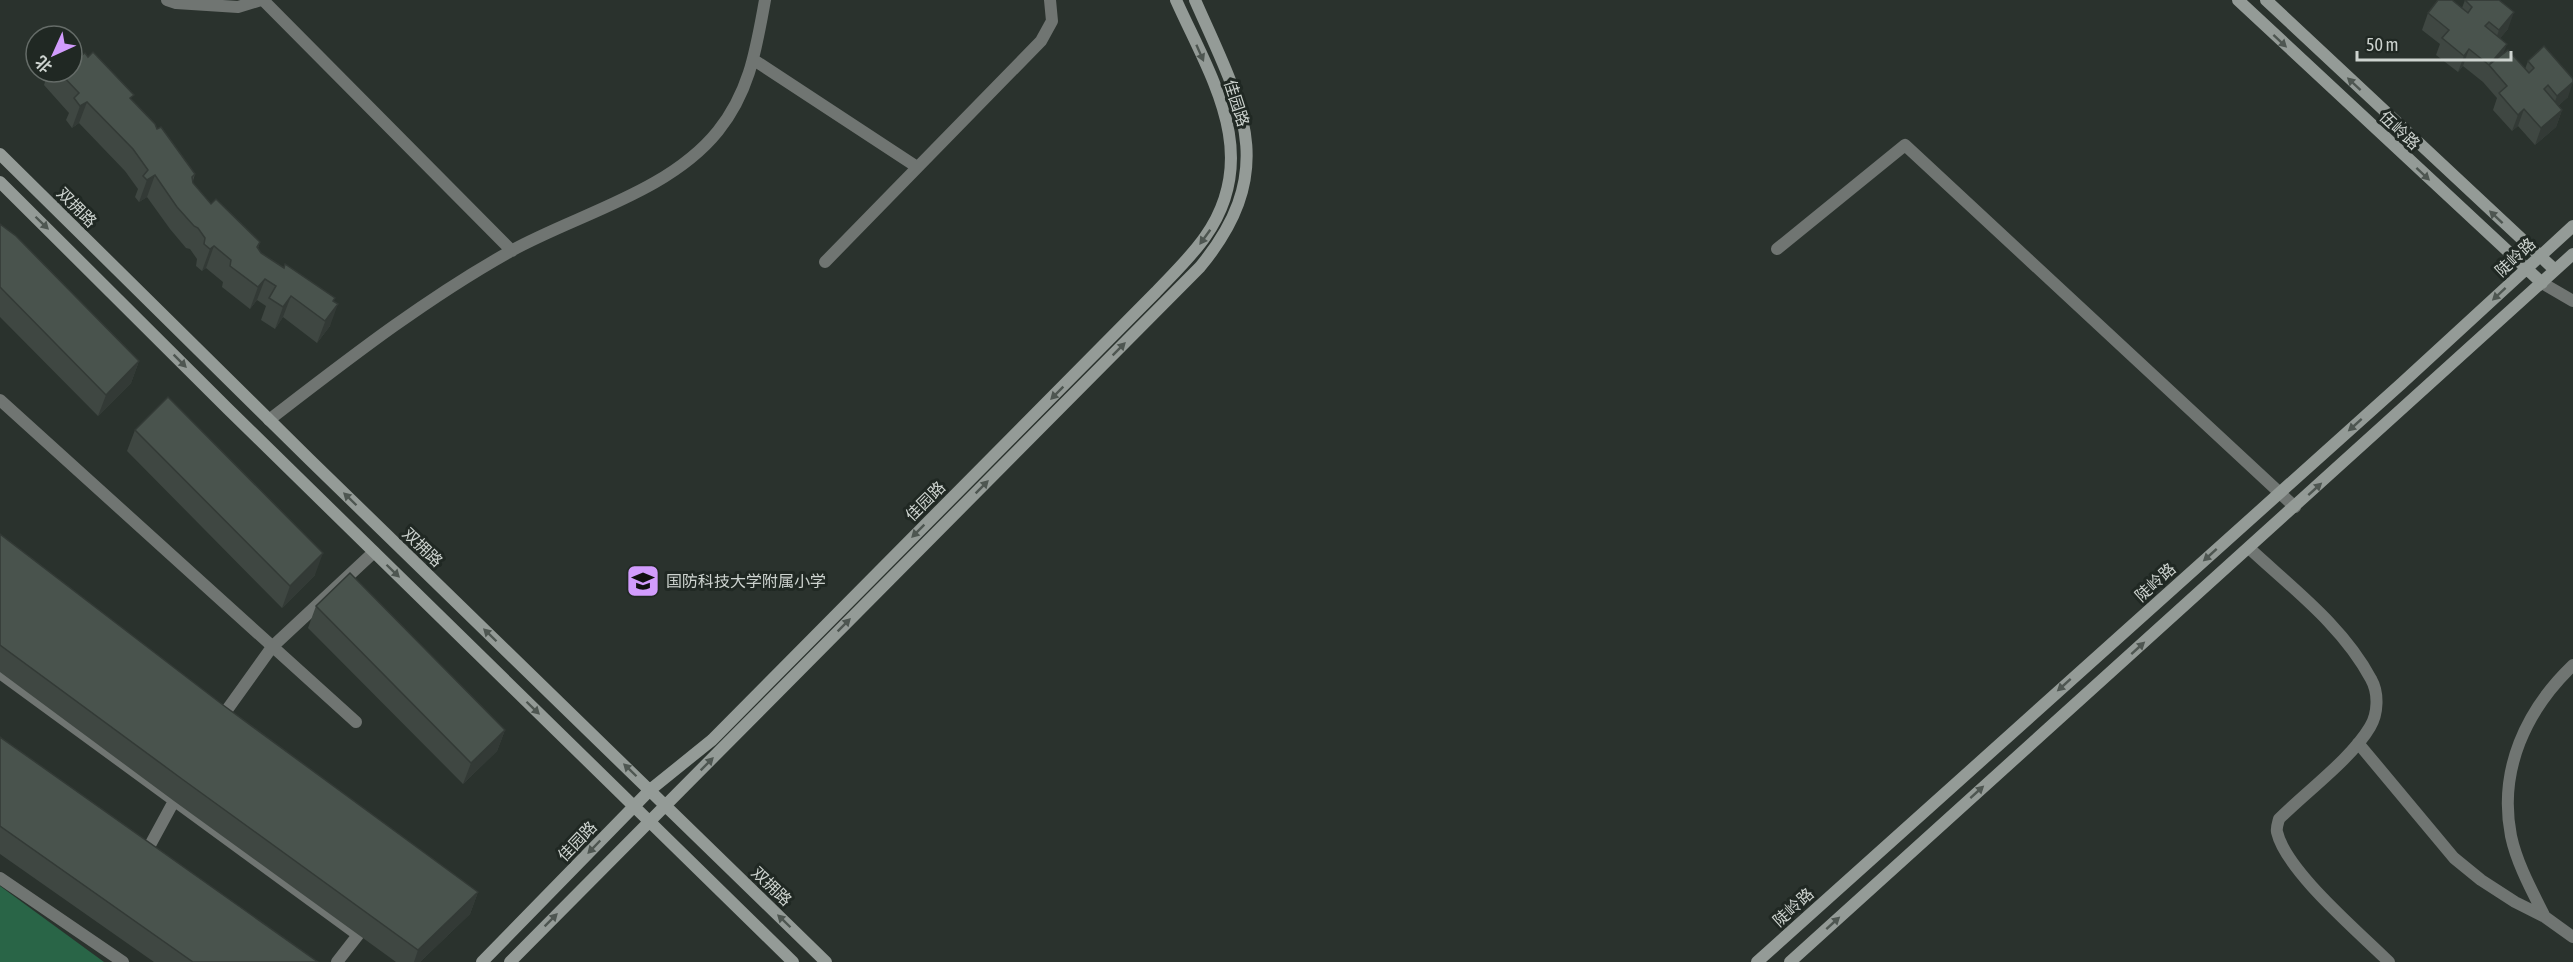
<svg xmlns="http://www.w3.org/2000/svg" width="2573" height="962" viewBox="0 0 2573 962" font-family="'Asap Condensed','Noto Sans SC',sans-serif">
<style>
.green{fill:#296547}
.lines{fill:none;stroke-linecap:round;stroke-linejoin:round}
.street{stroke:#707572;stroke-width:12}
.secondary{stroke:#949b97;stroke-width:12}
.wall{fill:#3f4742}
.shaded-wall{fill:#333a36}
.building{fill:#49534d;stroke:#333a36;stroke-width:1.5}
.oneway{fill:#4e5651}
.labels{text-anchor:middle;stroke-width:6;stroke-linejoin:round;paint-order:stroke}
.street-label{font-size:16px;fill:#cdd3cf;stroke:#202823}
.poi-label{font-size:16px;fill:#cdd3cf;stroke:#202823;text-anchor:start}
</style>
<rect width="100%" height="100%" fill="#2a322d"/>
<path class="green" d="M0,886L104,962H0Z"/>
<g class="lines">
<path class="street" d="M167,0L176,3L238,7L261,0
M263,0L512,251
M754,60L917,167
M1777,249L1905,145L2295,507
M825,262L1041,41L1052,21L1050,0
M2542,283L2573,301
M0,400L356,722
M269,420C347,360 425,299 511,251C578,214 669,192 718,131C750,91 756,49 765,0
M2249,548C2292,588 2343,626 2371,679C2379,693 2378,714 2370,727C2351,759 2307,791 2279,819C2278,823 2276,828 2277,832C2286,871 2359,932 2389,962
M0,673L358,935L337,962
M219,721L272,647L374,552
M2358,743L2454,858L2481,880L2515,902L2545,917L2573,937
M143,858L174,801L175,793
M0,878L123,962
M2545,917C2532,891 2517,864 2511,836C2498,770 2526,710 2573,665"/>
<path class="secondary" d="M2238,0L2542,283
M2266,0L2555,270
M0,154L310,460L826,962
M0,182L228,409L793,962
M482,962L650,790L712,740L1156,292C1173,274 1191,257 1205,237C1263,155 1211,78 1176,0
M510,962L1200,267C1282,168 1240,102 1195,0
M1757,962L2401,384L2573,226
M1790,962L2573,254"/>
</g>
<path class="wall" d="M2465,0L2508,29L2500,38L2503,54L2525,69L2528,61L2568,97L2558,106L2562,110L2556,127L2535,145L2518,126L2512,131L2493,110L2497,98L2483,82L2463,66L2458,72L2436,55L2440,44L2422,30L2428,13L2462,8Z
M82,55L88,57L132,100L157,129L195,174L193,181V183L211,204L260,242L258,248L261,253L333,302L330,326L317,343L283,317L275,329L261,320L266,306L257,300L250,309L222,287L223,282L206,268L202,271L196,266L197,259L190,249L186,248L170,229L147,197L139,202L135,197L138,189L125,171L79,123L72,128L66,120L69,113L44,85L48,72H72Z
M0,224L139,361L131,383L98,416L0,317Z
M135,430L315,575L282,608L127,451Z
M0,534L223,705L478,892L470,914L420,962H396L174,801L0,672Z
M316,606L505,730L497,751L463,784L308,628Z
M0,737L318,962H154L0,854Z"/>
<path class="shaded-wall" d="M2514,12L2508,29L2493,47L2499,30Z
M2507,44L2501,60L2489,65Z
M2469,49L2463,66L2458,72L2464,56Z
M2573,82L2568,97L2551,112L2557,96Z
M87,102L79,123L72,128L80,106Z
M2524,109L2518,126L2512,131L2518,115Z
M2562,110L2556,127L2535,145L2541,128Z
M155,175L147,197L139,202L147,180Z
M214,246L206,268L202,271L210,249Z
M265,279L257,300L250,309L258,287Z
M291,296L283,317L275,329L283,307Z
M335,298L328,318L338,304L330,326L317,343L333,301Z
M139,361L131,383L98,416L106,395Z
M323,553L315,575L282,608L290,586Z
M505,730L497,751L463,784L471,763Z
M478,892L470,914L420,962H414L418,950Z"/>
<path class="building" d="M2438,0H2452L2468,13L2472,7L2465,0H2499L2514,12L2499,30L2489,22L2485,26L2507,44L2489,65L2508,50L2529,73L2534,68L2528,61L2544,46L2573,79V82L2557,96L2548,85L2544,89L2562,110L2541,128L2524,109L2518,115L2499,93L2507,86L2489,65L2469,49L2464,56L2442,38L2449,30L2428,13Z
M73,44L82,55L85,53L88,57L93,52L134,95L130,98L155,124L157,129L161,127L195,174L192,177L193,183L211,204L216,199L260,242L257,247L261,253L284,268L285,264L335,298L333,301L338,304L325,321L291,296L283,307L269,298L276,286L265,279L258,287L230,266L231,260L214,246L210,249L204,244L205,238L198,228L194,226L177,207L155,175L147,180L143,176L148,170L133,149L87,102L80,106L74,98L79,93L59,72H72V45Z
M0,224L16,236L139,361L106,395L0,287Z
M168,397L323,553L290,586L135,430Z
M0,534L223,705L478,892L418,950L182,779L0,645Z
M350,573L505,730L471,763L316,606Z
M0,737L318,962H193L0,826Z"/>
<defs><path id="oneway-solid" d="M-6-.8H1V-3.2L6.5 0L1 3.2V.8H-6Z" transform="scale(1.5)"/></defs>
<g class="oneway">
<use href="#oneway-solid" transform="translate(2280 41) rotate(43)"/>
<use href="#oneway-solid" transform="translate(1200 53) rotate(66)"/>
<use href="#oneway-solid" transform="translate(2354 84) rotate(-137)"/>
<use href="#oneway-solid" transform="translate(2423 174) rotate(43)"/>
<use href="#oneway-solid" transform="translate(2496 217) rotate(-137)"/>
<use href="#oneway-solid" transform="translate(42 223) rotate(44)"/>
<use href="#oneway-solid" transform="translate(1205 237) rotate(126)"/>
<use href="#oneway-solid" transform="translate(2499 294) rotate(137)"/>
<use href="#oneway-solid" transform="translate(1119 349) rotate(-45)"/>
<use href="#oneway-solid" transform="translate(180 361) rotate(45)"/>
<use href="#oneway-solid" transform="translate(1057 393) rotate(135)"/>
<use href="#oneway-solid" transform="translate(2355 425) rotate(138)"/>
<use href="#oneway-solid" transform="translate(982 487) rotate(-45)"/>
<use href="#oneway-solid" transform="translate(2315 489) rotate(-42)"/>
<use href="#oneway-solid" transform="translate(350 499) rotate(-136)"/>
<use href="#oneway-solid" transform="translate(918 531) rotate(135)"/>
<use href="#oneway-solid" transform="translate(2210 555) rotate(138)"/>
<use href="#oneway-solid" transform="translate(393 571) rotate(44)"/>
<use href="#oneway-solid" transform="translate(844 625) rotate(-45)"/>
<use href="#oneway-solid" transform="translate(490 635) rotate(-136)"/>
<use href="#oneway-solid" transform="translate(2138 648) rotate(-42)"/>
<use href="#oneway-solid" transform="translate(2064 685) rotate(138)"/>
<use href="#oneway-solid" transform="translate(533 708) rotate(44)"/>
<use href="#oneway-solid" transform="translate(707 764) rotate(-45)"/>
<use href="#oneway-solid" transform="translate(630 770) rotate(-136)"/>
<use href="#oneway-solid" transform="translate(1977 792) rotate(-42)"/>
<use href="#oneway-solid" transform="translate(594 847) rotate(134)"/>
<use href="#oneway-solid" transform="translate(551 920) rotate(-45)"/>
<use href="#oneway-solid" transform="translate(784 921) rotate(-136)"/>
<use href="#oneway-solid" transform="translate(1833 923) rotate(-42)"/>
</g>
<defs>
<g id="school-square" transform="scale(1.725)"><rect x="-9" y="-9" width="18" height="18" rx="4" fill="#d29cfd" stroke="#202823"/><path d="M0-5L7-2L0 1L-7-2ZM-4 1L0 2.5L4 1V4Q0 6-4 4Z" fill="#111"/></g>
</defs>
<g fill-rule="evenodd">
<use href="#school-square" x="643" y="581"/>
</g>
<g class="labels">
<g class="street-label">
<text transform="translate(1237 103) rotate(72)" y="6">佳园路</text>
<text transform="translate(2400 130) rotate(43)" y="6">伍岭路</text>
<text transform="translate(77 207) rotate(45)" y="6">双拥路</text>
<text transform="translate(2515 257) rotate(-43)" y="6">陡岭路</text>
<text transform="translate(925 501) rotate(-45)" y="6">佳园路</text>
<text transform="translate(423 547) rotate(44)" y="6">双拥路</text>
<text transform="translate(2155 582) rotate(-42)" y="6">陡岭路</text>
<text transform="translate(577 841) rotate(-46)" y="6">佳园路</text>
<text transform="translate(772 886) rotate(44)" y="6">双拥路</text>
<text transform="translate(1793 907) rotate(-42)" y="6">陡岭路</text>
</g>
<g class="poi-label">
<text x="666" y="587">国防科技大学附属小学</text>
</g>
</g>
<g transform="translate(54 54) rotate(225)"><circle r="28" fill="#202823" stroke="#656c68" stroke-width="1.5"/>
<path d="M0-4.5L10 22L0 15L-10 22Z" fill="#d29cfd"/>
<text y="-9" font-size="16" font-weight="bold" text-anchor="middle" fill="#cdd3cf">北</text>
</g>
<path d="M2357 51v9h154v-9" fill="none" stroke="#cdd3cf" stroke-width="3"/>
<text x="2366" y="51" font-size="18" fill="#cdd3cf" stroke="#202823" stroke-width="4.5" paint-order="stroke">50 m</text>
</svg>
